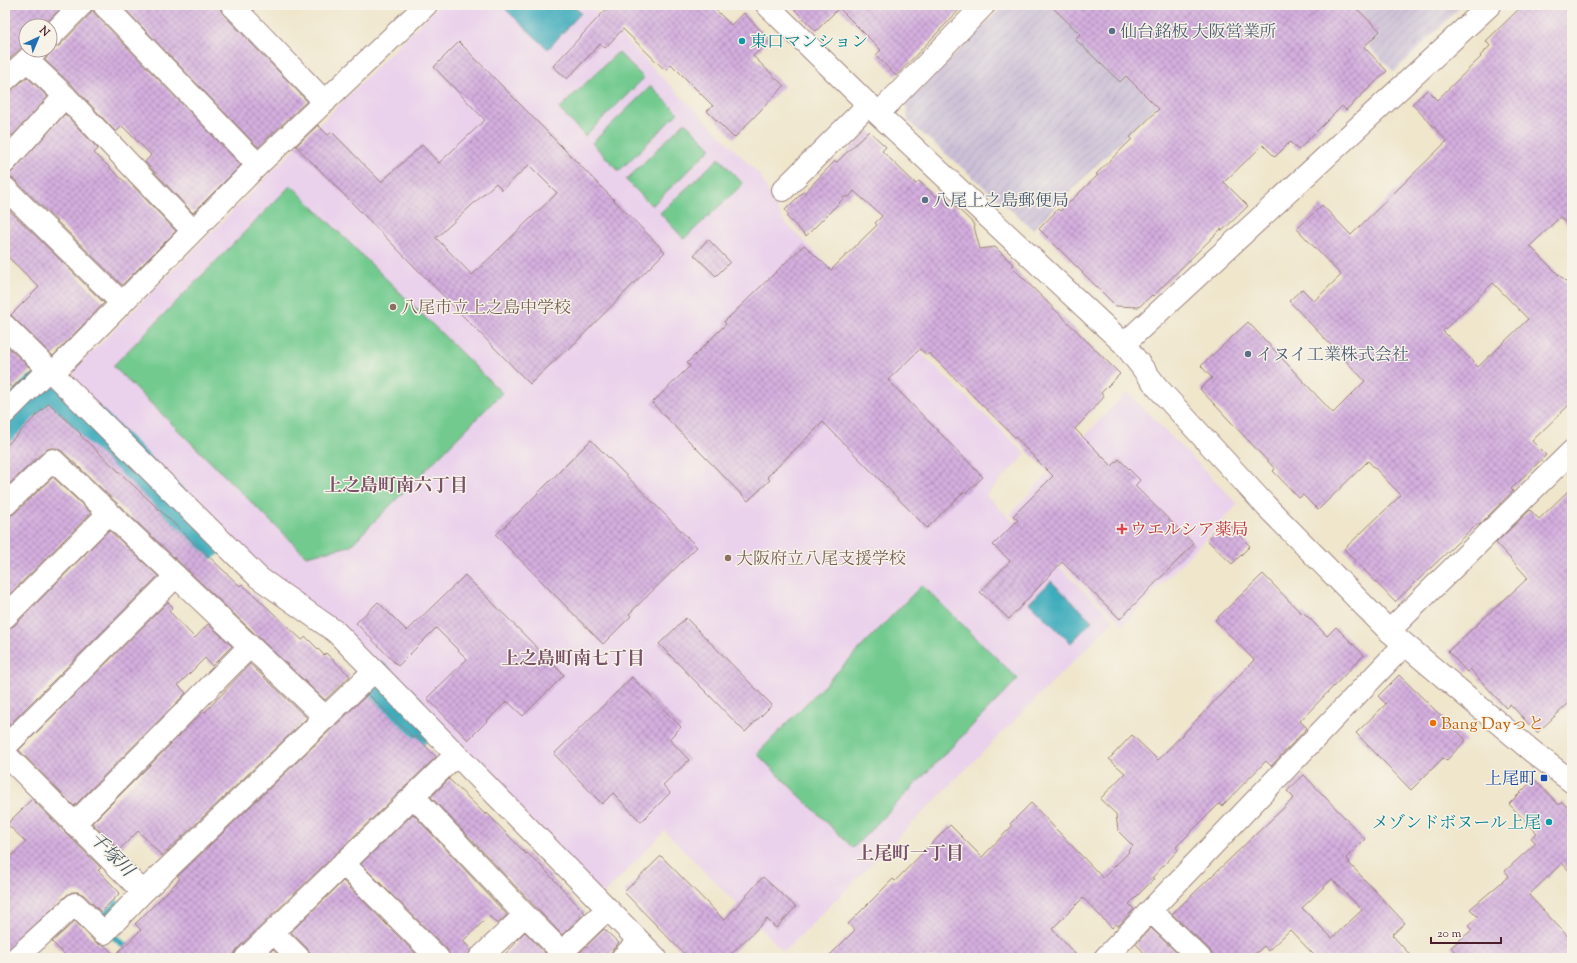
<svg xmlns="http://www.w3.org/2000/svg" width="1577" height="963" viewBox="0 0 1577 963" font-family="'Sorts Mill Goudy','Noto Serif JP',serif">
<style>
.built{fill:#ead1ec}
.industrial{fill:url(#industrial-furrows)}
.garden{fill:#72ca8f;stroke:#5e745d}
.water{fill:#3eacbc;stroke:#446674}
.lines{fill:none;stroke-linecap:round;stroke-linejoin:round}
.stream{stroke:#3eacbc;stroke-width:7}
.river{stroke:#3eacbc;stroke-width:42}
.building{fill:url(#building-cross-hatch);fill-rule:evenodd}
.minor-casing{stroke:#9c827c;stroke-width:24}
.minor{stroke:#fff;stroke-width:22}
.service-dot{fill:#5c6f8a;stroke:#f7f3e8;stroke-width:1.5}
.culture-dot{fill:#0f9aa8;stroke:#f7f3e8;stroke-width:1.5}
.education-dot{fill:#8d6e63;stroke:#f7f3e8;stroke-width:1.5}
.health-dot{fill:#e0444e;stroke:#f7f3e8;stroke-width:1.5}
.food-dot{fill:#e8710a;stroke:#f7f3e8;stroke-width:1.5}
.transit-dot{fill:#1a4fb4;stroke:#f7f3e8;stroke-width:1.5}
.labels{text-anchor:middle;stroke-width:3;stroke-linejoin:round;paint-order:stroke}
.service-label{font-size:17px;fill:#4e5e75;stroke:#f7f3e8;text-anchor:start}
.culture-label{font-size:17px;fill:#0d838f;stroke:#f7f3e8;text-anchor:start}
.education-label{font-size:17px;fill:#785e54;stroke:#f7f3e8;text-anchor:start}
.health-label{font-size:17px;fill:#be3a42;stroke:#f7f3e8;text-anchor:start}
.food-label{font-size:17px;fill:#c56008;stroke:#f7f3e8;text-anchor:start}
.transit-label{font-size:17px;fill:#164399;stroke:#f7f3e8;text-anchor:end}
.neighbourhood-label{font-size:18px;font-weight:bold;fill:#7a516a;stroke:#f7f3e8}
.water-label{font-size:18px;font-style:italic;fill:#455765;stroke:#f7f3e8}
</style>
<defs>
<pattern id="industrial-furrows" width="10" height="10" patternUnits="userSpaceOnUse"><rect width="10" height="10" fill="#cabfd6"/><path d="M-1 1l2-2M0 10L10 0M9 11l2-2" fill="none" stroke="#afa4b8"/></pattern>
<pattern id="building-cross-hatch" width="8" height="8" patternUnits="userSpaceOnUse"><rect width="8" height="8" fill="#d4afdf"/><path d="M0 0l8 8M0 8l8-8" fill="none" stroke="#ae8eb5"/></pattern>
</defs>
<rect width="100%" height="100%" fill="#f7f3e8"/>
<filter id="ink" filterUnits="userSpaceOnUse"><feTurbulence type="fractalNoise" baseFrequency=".025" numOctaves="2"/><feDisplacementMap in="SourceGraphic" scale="8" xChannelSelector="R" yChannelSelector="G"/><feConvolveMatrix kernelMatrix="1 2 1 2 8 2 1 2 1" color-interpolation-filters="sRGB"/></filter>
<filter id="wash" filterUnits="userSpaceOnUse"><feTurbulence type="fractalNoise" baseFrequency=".012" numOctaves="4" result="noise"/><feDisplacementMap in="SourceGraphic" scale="16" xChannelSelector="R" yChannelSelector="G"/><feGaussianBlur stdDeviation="0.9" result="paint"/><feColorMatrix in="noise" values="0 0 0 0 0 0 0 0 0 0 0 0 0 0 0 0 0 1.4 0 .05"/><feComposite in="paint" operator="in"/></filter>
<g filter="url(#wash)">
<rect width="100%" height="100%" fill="#efe6cc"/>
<path class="built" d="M439,5H590L760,175L783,221L1026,454L986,495L1114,620L784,952L665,831L603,895L256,565L73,382L75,369Z
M1127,392L1238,504L1123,625L1010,514Z"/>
<path class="industrial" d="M1005,5H1177L1217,44L1033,229L908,121L906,104Z
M1329,5H1458L1460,7L1394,72Z"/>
<path class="garden" d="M618,52L644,78L585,136L559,109Z
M651,86L678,113L619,171L592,143Z
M685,122L711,148L652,206L626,180Z
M719,158L743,184L684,239L660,213Z
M291,185L502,393L350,546L306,556L113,366Z
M922,585L1018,679L853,848L757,754Z"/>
<path class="water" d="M501,5H573L581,13L548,49Z
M1051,581L1092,621L1071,643L1029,603Z"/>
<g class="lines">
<path class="stream" d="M99,923L98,922L117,904
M108,931L138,958"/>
<path class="river" d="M5,428L40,394L54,391L205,539
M365,771L408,732L411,723L406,713L373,681"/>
</g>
<g id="blocks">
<path class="building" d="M5,5H64L43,26H26V43L5,63Z
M121,5H218L223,14L307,101L258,147Z
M610,5H711L731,25L744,13L770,40L753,56L784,86L734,138L707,111L713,106L671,64L665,70L623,29L605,48L600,44L567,79L553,66Z
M790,5H964L896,76L876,55L881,50L839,8L816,31Z
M1050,5H1353L1380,31L1364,47L1387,71L1346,110L1342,106L1298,150L1290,142L1275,157L1263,145L1224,182L1248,206L1222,231L1221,229L1153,296L1152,295L1139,307L1116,306L1039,229L1058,209L1060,211L1098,175L1096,174L1132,139L1130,137L1159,109L1126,76L1120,82L1075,39L1080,34Z
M1523,5H1572V229L1560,217L1530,246L1572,288V402L1532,441L1546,455L1511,489L1513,491L1479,525L1477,524L1395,602L1344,549L1401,495L1368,461L1318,510L1303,495L1299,498L1273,471L1275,469L1200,389L1212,378L1201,366L1248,322L1333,413L1365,381L1289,301L1302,289L1314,301L1341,275L1297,229L1322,205L1351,235L1447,141L1412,104L1427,90L1437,100L1481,57L1480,56L1490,46L1486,41ZM1493,283L1528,319L1478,367L1443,331Z
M92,9L95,14L241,165L193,213L145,162L151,155L122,126L116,132L74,87L45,60L49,54V50L59,46L90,14Z
M459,42L665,252L567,351L566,350L530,384L296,146L318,125L328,135L332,132L381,182L422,145L439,163L485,120L434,67ZM529,165L557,193L472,275L436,238L496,183L502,190Z
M27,77L48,97L12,136L5,129V92L13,89Z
M65,114L98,149L94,153L125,182L127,180L176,231L122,285L14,179L7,176L14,170Z
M869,131L886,147L882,151L916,184L919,181L949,208L953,204L973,223L980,249L995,247L1014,265L1012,267L1120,374L1101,393L1104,397L1075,429L1112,466L1119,459L1140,480L1135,486L1194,544L1120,619L1062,562L1009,619L980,592L1010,561L993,545L1018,520L1013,516L1053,476L1022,445V444L929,353L927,355L920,349L888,380L983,477L966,493L964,492L927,528L823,422L767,477L770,480L748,501L652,403L690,366L687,363L726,324L724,322L804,245L831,270L877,225L875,223L882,216L854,191L848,198L846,196L806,236L787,217L789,215L785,210L803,192L804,193L835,161L837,162Z
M5,206L104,303L53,356L11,315L39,287L5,254Z
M708,239L730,262L716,276L694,255Z
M5,344L31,369L12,388L5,381Z
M49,403L81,434L80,435L240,586L242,584L302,640L306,637L324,655L326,653L350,676L325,700L62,451L56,448H50L44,451L5,488V447Z
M591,440L697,547L629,614L631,616L603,644L496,535Z
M53,477L91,513L5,599V517L14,514Z
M1572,487V700L1537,733L1510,704L1506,708L1470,669L1467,672L1448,651L1528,578L1496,543L1530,510L1539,519Z
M1226,522L1250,546L1232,564L1207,540Z
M109,530L158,576L5,729V629L14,626Z
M1263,574L1301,613L1303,612L1327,636L1336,627L1364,655L1300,721L1307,728L1274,763L1271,766L1266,761L1222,806L1219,804L1176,847L1178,850L1152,878L1154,879L1129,904L1134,909L1118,926L1116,924L1112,928L1083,898L1052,929L1079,958H827L855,930L848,924L893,879L895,881L950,825L982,857L1012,826L1010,824L1031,803L1103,878L1129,852L1128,851L1133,846L1118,831L1116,814L1100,799L1125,773L1109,759L1132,735L1158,760L1254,660L1215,620Z
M465,575L564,675L523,716L507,701L468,740L427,698L467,659L436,628L398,666L356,623L378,602L407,631Z
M168,602L173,607L169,611L195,638L208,624L232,646L212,666L205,658L178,685L186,693L74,806L19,750Z
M686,618L772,705L745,732L659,644Z
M250,664L307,718L162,856L138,831L119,850L92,823L204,711L205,712Z
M1399,675L1466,740L1446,761L1443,758L1411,790L1356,733L1386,704L1378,696Z
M632,677L681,727L669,739L689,760L663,785L670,793L641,822L613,793L602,804L554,754Z
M368,694L414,738L416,736L436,757L237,949L234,954V958H68L52,942L75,921L95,942L100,945H104L115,955L141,930L135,924L180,879L178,876Z
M1304,775L1365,839L1346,858L1350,862L1349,863L1405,923L1392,935L1413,958H1311L1314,955L1290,930L1268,951L1264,946L1251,958H1212V954L1209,949L1172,914L1294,798L1287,791ZM1332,879L1362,910L1332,938L1302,908Z
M449,779L486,815L487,813L526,854L527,853L541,866L585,913L562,935L431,797Z
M1534,779L1559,805L1562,802L1572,812V874L1562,863L1529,895L1572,941V958H1460L1451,947L1472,930L1468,926L1478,917L1470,909L1509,876L1505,871L1536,843L1531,838L1537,833L1509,804Z
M32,799L101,868L98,870L120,893L101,912L84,895L78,892H72L67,895L5,953V862L26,842L7,824Z
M413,814L507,915L497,924L489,916L463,941L471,949L468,958H450L447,949L361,864Z
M661,856L724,920L763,877L796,907L776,928L767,919L727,958H688L624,892Z
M343,881L420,958H311L308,949L291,932Z
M1151,928L1182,958H1149L1136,944Z
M604,929L619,943L613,949L609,958H574Z
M525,932L545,953L544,958H501L516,943L515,942Z
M273,949L281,958H264Z"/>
</g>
</g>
<g filter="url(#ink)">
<use href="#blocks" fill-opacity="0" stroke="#9c827c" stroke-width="1"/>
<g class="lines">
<g class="minor-casing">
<path id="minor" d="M104,5L258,165
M232,5L325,102
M767,5L878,114L1124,344L1157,387L1266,506L1389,631L1533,752L1572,782
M50,37L81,5
M37,50L27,60L65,96L193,231
M5,80L27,60
M878,114L984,5
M5,162L65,96
M5,188L122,303
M783,190L869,104
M5,326L259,578L336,632L656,958
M1124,344L1490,5
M53,373L258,165L426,5
M5,413L49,369
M5,505L53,460L326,718
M5,617L109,513
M1389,631L1572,451
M5,747L176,576
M5,754L143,892L104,933L75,904L16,958
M413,796L525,915L562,952
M74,824L250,646
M343,863L438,958
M143,892L374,671
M1151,911L1200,958
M273,932L299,958
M246,958L456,755
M480,958L525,915
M556,958L607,909
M622,958L639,941
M1105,958L1404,645"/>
</g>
<use href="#minor" class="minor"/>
</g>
</g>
<g class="service-dot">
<circle cx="1112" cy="31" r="4"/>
<circle cx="925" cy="200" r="4"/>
<circle cx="1248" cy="354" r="4"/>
</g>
<g class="culture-dot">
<circle cx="742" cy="41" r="4"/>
<circle cx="1549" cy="822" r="4"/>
</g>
<g class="education-dot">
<circle cx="393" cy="307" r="4"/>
<circle cx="728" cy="558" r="4"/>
</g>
<path class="health-dot" d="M1120 523h4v4h4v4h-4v4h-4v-4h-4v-4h4z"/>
<circle class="food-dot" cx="1433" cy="723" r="4"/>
<rect class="transit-dot" x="1540" y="774" width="8" height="8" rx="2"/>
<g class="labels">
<g class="service-label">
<text x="1120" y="37">仙台銘板 大阪営業所</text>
<text x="933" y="206">八尾上之島郵便局</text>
<text x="1256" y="360">イヌイ工業株式会社</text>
</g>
<g class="culture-label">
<text x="750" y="47">東口マンション</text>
<text x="1541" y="828" text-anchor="end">メゾンドボヌール上尾</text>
</g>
<g class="education-label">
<text x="401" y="313">八尾市立上之島中学校</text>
<text x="736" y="564">大阪府立八尾支援学校</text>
</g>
<g class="health-label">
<text x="1130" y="535">ウエルシア薬局</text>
</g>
<g class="food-label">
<text x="1441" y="729">Bang Dayっと</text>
</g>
<g class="transit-label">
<text x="1536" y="784">上尾町</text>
</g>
<g class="neighbourhood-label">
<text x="396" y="491">上之島町南六丁目</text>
<text x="573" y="664">上之島町南七丁目</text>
<text x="910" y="859">上尾町一丁目</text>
</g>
<g class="water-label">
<text transform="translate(112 854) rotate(45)" y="6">千塚川</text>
</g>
</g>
<rect width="1577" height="963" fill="none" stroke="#f7f3e8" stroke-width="20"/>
<g transform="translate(38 38) rotate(44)"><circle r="19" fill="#f7f3e8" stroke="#b29e9c"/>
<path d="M0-3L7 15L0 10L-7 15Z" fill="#1f6fb2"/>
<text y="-6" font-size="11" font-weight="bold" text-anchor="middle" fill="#4a1f2b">N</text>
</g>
<path d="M1431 937v6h70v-6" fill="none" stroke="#4a1f2b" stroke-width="2"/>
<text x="1437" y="937" font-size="12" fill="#4a1f2b" stroke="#f7f3e8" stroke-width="3" paint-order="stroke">20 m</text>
</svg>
